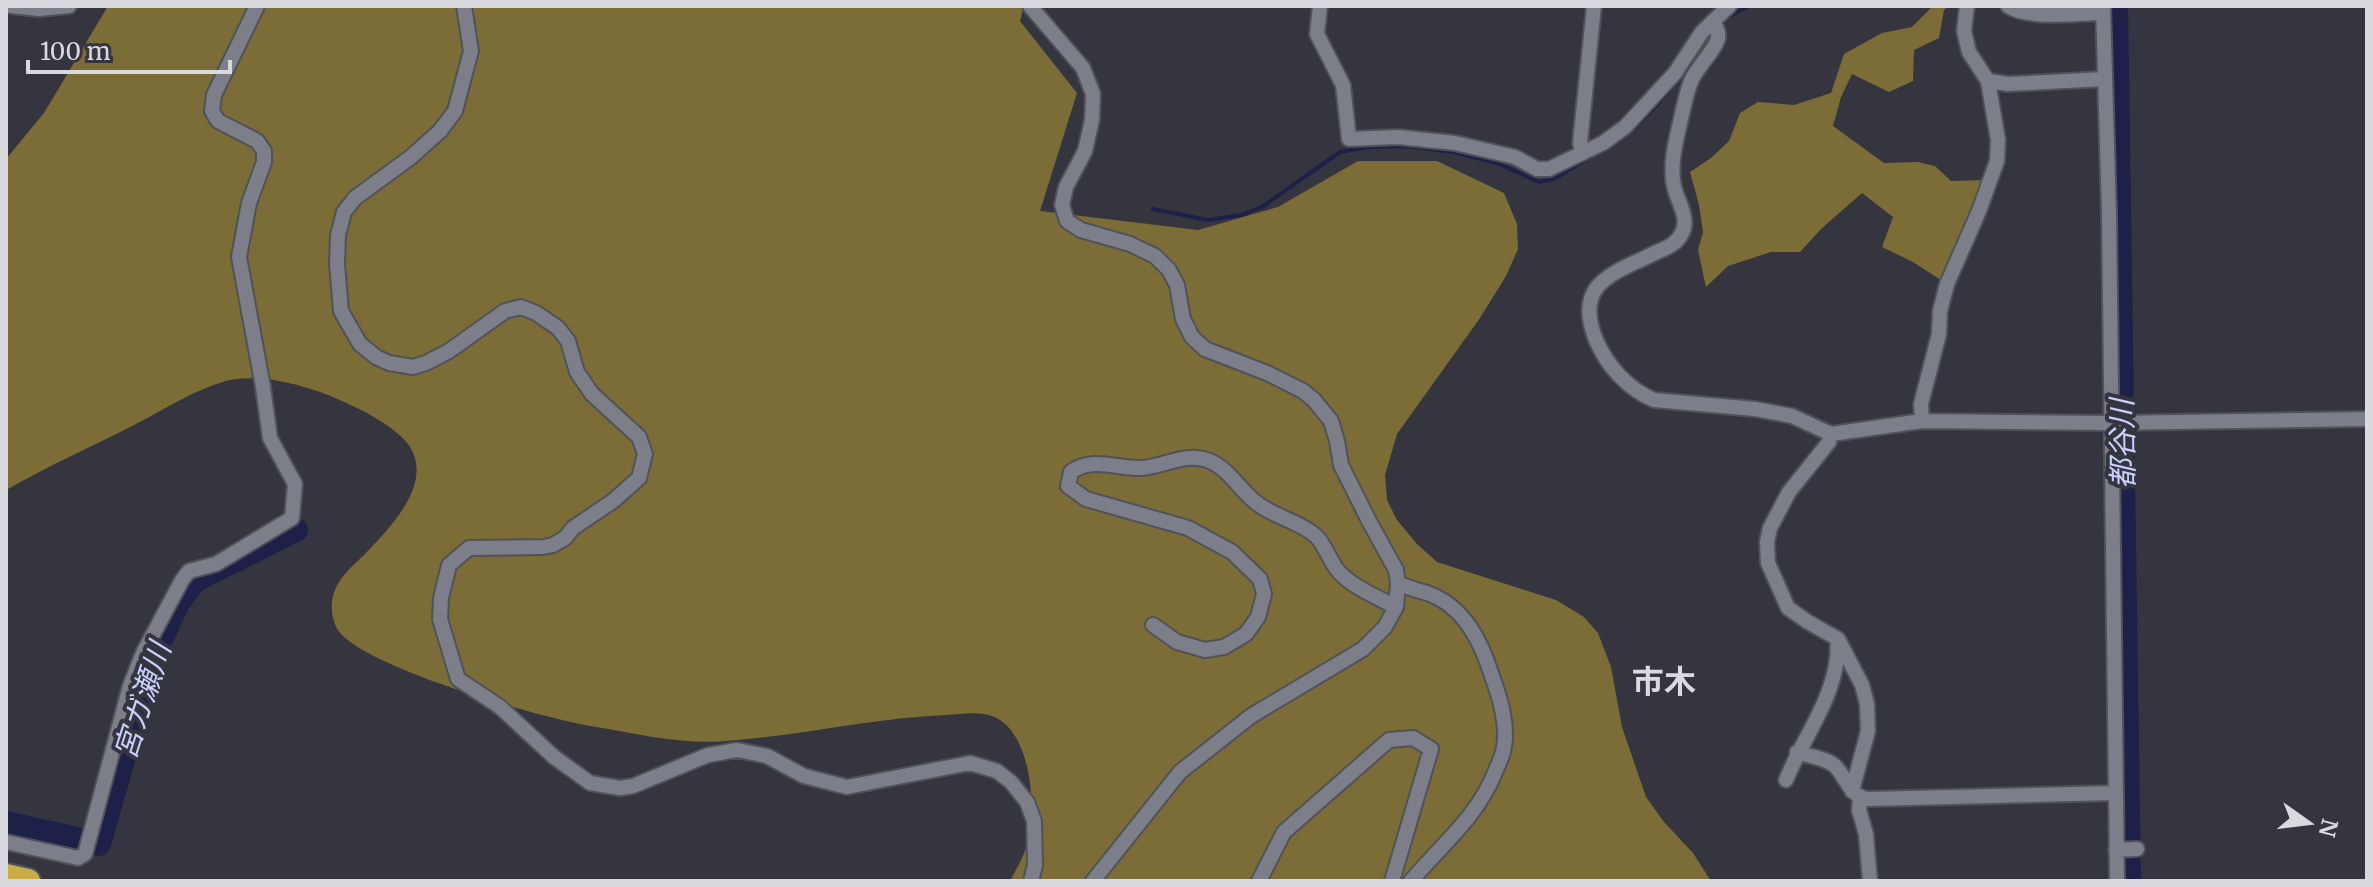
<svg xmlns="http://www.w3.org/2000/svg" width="2373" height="887" viewBox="0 0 2373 887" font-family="Merriweather,'Noto Sans JP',serif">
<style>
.forest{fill:#7c6d37}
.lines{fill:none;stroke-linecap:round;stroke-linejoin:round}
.stream{stroke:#1d214a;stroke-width:4}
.river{stroke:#1d214a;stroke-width:24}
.street-casing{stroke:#505259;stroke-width:18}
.highway-casing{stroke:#505259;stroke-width:28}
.street{stroke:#7c7e89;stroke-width:14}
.highway{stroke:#c9ac45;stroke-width:24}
.labels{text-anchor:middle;stroke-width:8;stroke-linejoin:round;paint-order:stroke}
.water-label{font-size:30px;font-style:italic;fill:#c7d0fd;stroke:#34353e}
.quarter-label{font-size:32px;font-weight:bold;fill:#d8dadf;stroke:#34353e}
</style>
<rect width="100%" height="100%" fill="#34353e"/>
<path class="forest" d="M108,6H1024L1020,21L1077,93L1040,211L1198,230L1278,207L1358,161H1437L1504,193L1517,224L1518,249L1506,276L1480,318L1397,434L1385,475L1387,500L1397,520L1417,544L1437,562L1556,600L1584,617L1598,633L1611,667L1622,727L1646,797L1664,822L1693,853L1711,881H1010C1017,868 1025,854 1029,839C1036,805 1031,730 992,716C978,711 961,714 946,715C872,718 799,736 726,741C684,745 638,734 596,727C549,720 355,666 336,627C331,615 330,602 335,590C340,576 354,565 364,555C389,529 436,482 408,444C395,427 363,410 344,402C312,387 261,372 226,381C194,390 165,409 136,424C93,446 48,466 6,490V159L44,113Z
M1933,6H1949L1944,10L1939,38L1914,50L1913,81L1889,92L1852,74L1841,97L1833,126L1884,163L1918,162L1935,166L1951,181L1990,180L1947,284L1913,262L1882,247L1893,217L1862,193L1821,229L1800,252H1771L1728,266L1706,287L1698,250L1703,232L1699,205L1690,172L1711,158L1729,141L1740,113L1758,102L1794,105L1831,93L1844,54L1882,33L1912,27Z"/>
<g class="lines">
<path class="stream" d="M1722,20L1749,6
M1634,128L1657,105L1676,81
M1153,209L1208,220L1241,215L1262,207L1340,152L1369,147L1407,146L1453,152L1497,163L1539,182L1554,179L1590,157"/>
<path class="river" d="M2116,6L2129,881
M6,823L99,844L152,659L178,603L194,581L296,530"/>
<g class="street-casing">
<path id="street" d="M11,6L39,9L69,6
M464,6L471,51L455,111L440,131L411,157L355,198L344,212L338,235L337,264L341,311L360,344L376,357L389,363L413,367L426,363L449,351L505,311L521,307L536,313L558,328L568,341L577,372L592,394L639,437L645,454L639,478L613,501L573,528L565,538L553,545L543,547L469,548L449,565L441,598L440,619L458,679L500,707L554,757L590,783L620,788L633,786L708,755L737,750L767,756L804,776L847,787L970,763L997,771L1011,782L1027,802L1034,821L1035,865L1031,881
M1030,6L1083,68L1093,94L1092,120L1085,151L1066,187L1062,205L1067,221L1081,230L1130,244L1155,256L1169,270L1177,285L1183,319L1192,337L1205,349L1267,373L1303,391L1314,400L1331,421L1337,441L1341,465L1369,521L1396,570L1398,583L1396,607L1385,627L1363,649L1251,716L1180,772L1093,881
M1320,6L1317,34L1343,85L1349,139L1398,137L1455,143L1515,157L1537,169H1549L1603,143L1625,127L1675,73L1702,32L1729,6
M2008,6C2028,20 2078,13 2103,13
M2103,6L2109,215L2117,881
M1713,21C1716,27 1719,31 1718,38C1716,49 1698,66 1692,79C1687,90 1685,102 1682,114C1677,137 1669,163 1674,186C1677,201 1690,218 1682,233C1677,243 1669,247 1659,251C1616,273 1572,281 1596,340C1607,366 1628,389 1654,400L1755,409L1792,416L1831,434L1922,421L2110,423L2367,419
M1988,81L2008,84L2105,79
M1583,153L1580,143L1594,6
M1922,421L1921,404L1939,334L1940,311L1947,284L1979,211L1997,161L1998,140L1988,81L1969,52L1964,31L1967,6
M1831,434L1829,442L1789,492L1770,528L1767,542L1768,563L1788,608L1808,622L1838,639L1862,685L1867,704L1868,731L1852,791
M1398,583C1408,588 1417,590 1427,593C1464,606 1481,641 1492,676C1500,698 1508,724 1504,747C1503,755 1499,763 1496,770C1477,818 1443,843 1411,881
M1153,625L1177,642L1205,650L1224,647L1246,634L1258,617L1264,594L1260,579L1232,552L1188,528L1086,499L1068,486L1071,472C1093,456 1117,469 1141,468C1163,467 1185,452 1207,460C1226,466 1238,487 1253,500C1272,517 1300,521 1316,536C1326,546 1330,562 1339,572C1354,588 1377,597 1396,607
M1797,752C1808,756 1826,758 1835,766C1847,778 1849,796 1868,799L2115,793
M1786,780C1802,740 1832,702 1837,658C1838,652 1837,646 1838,639
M1860,798L1859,810L1866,834L1870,881
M6,842L78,858L85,854L130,686L143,653L182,580L189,571L216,564L292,518L295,484L270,438L263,387L239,257L249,203L264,162V151L257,141L218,121L212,111L214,95L257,6
M2116,850L2137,849
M1259,881L1284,832L1389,740L1413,738L1431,749L1392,881"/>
</g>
<g class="highway-casing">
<path id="highway" d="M6,876L28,881"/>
</g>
<use href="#street" class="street"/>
<use href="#highway" class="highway"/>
</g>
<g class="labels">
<g class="water-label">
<text transform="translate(2123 444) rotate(-91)" y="10">都谷川</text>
<text transform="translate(143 701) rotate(-72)" y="10">宮ガ瀬川</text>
</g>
<g class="quarter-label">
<text x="1664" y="693">市木</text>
</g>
</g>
<rect width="2373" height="887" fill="none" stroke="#d8dadf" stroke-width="16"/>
<g transform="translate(2309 823) rotate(104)" stroke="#34353e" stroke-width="6" paint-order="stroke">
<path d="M0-6L14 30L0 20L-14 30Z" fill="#d8dadf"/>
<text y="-12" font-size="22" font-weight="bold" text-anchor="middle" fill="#d8dadf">N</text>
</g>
<path d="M28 60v12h202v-12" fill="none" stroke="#d8dadf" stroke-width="4"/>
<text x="40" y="60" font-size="24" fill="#d8dadf" stroke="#34353e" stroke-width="6" paint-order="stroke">100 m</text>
</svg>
